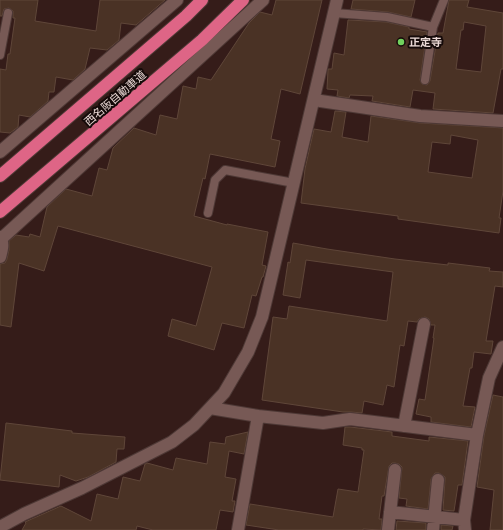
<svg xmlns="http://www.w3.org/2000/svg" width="503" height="530" viewBox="0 0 503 530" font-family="'Titillium Web','Noto Sans JP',sans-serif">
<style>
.building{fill:#4a3225;stroke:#5f4639;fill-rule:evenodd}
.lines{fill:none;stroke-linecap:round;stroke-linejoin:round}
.lane-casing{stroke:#4e3936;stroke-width:10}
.street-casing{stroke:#4e3936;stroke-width:14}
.highway-casing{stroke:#4e3936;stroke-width:14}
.lane{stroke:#775955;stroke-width:8}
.street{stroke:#775955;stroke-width:12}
.highway{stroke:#de6586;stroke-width:12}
.poi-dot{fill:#71d25e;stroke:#150a09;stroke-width:1.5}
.labels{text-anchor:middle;stroke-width:4;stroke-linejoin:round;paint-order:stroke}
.poi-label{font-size:11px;font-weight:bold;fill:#ebd9d6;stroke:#150a09;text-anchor:start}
.street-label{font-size:11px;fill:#ebd9d6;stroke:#150a09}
</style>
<rect width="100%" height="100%" fill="#351c19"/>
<path class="building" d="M0,0H38L35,21L96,31L100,0H165L136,25L121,23L119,40L107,50L90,48L85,69L73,80L56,77L54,92H49L48,101L30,117L19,115L18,127L10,133L0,132V69L6,70L8,54H10L15,18H13V11L9,8L4,9L2,16H0Z
M276,0H322L300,94L281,89L271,139L280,141L275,167L210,154L205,179L203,178L194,216L227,225V224L268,232L262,265L266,266L263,277H262L256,296L252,295L244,328L222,323L214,350L168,336L172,319L196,326L212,267L58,226L44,271L19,263L11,327L0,325V264L5,263L7,259L9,250V241L16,235L29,237L30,234L40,237L47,207L66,189L92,196L99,168L107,170L113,148L134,128L156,135L160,115L177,119L183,86L196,89L198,77L211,80L249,23L260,12L272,15Z
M353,0H415L411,17L388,12L351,9Z
M449,0H469L467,7L503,13V69H501L493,113L433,109L435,93L413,90L410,107L372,101L373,96L350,95L349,98L337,96L338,90L327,89L328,70V69H332L334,53L344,55L348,20H349L386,22L409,27V29L427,32L420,80L422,84L427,85L430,81L438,33H443ZM464,22L486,26L481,72L456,69L461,30H463Z
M335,111L346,112L342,137L368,142L371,116L420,123L503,128V191L499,218H501L499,233L398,219V216L301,203L305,169L314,129L331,132ZM451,135L478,140L472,178L428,172L432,142L450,144Z
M293,243L327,249L395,259L448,265V263L490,268L489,271L503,272V287L495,286L486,341H493L491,354L474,352L472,368H470L463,406L475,407L471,427L431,422V417L416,414L419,399L425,400L434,338H433L435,325H431L429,319L425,317L419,319L417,322L408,321L404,346L400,345L394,387L387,385L383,405L364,401L362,413L351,412H343L262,400L273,317L287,319L289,306L387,321L393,272L306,260L300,298L283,295L288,262L290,263Z
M493,395L503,397V530H490L494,490L477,487L484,436Z
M6,423L72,431V433L125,437L124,449H117L116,462L88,477L76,481L60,475L59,487L0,480Z
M345,427H350L392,432V436L429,441V437L468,441L462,485H458L454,511L443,510L445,480V477L439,473H435L431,479L428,509L406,506L407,499L399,498L402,467L399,464L395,463H392L389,466L384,496H382L379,519H382L381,530L363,529V530H279L246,525L250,504L333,517L338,489L358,492L364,450H362V448L343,445Z
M248,432L244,454L229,451L225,477L236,479L232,501H235L233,512L220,510L216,530H153L137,526L136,530H22L26,523L25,522L61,506L91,521L97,494L118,499L123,477L140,481L145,464L147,463L173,470L176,458L207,464L210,442L225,444L226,437Z
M397,521L426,523V530H396Z
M441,525L453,526L452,530H441Z"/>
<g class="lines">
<g class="lane-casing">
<path id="lane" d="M334,13L387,17L433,27
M0,55L8,13
M425,80L433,27L444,0
M208,213L215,180L225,170L294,183"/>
</g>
<g class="street-casing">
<path id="street" d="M314,100L420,116L503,121
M0,152L177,0
M0,237C4,243 2,250 0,257
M1,239C88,159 176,80 263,0
M210,408L258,416L323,423L350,419L477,435
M404,426L424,324
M390,512L464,520
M0,527L24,514L82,488L172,442L194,425L224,393L248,352L262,317L337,0
M238,530L258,416
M388,530L395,470
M433,530L438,480
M465,530L464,520L477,435L489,378L503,347"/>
</g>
<g class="highway-casing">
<path id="highway" d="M0,176L186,16L202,0
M0,212L202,40L243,0"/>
</g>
<use href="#lane" class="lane"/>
<use href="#street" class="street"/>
<use href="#highway" class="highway"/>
</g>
<circle class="poi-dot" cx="401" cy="42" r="4"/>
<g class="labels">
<g class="poi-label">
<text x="409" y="46">正定寺</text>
</g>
<g class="street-label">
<text transform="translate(115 98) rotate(-41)" y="4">西名阪自動車道</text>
</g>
</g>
</svg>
